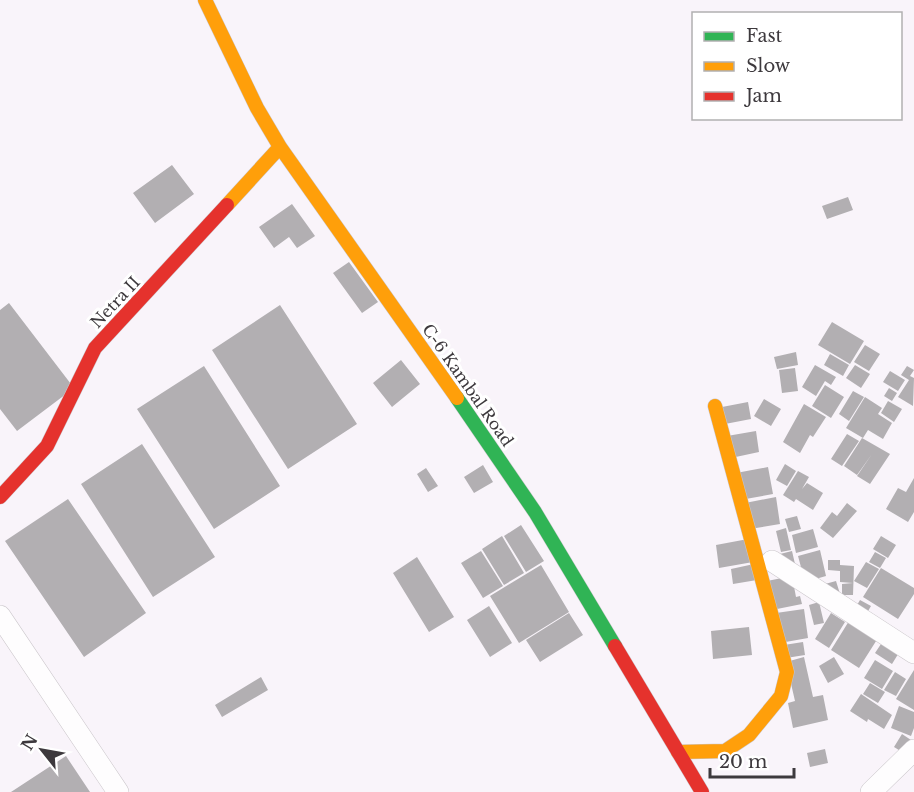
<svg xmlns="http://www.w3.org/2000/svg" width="914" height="792" viewBox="0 0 914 792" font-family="'Libre Baskerville',serif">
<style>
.building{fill:#b2afb2}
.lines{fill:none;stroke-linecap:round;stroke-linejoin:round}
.street-casing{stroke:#cbc7cb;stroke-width:22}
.fast-casing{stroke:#cbc7cb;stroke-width:15}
.slow-casing{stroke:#cbc7cb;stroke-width:15}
.jam-casing{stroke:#cbc7cb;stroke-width:15}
.street{stroke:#fefdfe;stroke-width:21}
.fast{stroke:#30b455;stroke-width:14}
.slow{stroke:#ff9f0a;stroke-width:14}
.jam{stroke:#e5322d;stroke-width:14}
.labels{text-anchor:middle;stroke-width:6;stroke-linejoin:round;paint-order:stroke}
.street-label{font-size:16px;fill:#3d393d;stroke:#fff}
</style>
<rect width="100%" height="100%" fill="#f9f4fa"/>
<path class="building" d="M172,165L194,194L155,223L133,193Z
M848,197L853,210L827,219L822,206Z
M292,204L315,236L297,248L289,237L274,248L259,227Z
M349,262L378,302L362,313L333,273Z
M9,303L74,388L17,431L0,409V310Z
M280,305L357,424L288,469L212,350Z
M832,322L864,341L850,364L818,345Z
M865,345L880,354L869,371L854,362Z
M796,352L798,365L777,369L774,357Z
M830,354L849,365L843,376L824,365Z
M401,360L420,384L392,407L373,383Z
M815,365L836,377L831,385L825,381L816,396L802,387Z
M855,365L870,374L861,388L846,378Z
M204,366L280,486L214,529L137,409Z
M907,366L914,370L910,376L914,378L913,406L898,397L909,380L901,375Z
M795,368L798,391L782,393L779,370Z
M890,371L905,380L898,391L883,382Z
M825,385L844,397L831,418L812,406Z
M889,388L897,393L892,401L884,396Z
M853,391L864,397L849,421L839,414Z
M865,397L882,408L878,414L892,423L883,439L868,430L863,438L846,428Z
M764,399L781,409L771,426L754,416Z
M888,401L902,409L894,422L881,413Z
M748,402L751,419L725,424L722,407Z
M804,404L826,417L813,437L810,435L800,453L783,442Z
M756,431L759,452L731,458L727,436Z
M847,434L859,441L842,466L831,459Z
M862,438L890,454L870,484L857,476L872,454L857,475L844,466Z
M142,444L215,557L153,597L81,484Z
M785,464L796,471L787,486L776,480Z
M483,465L493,482L474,493L464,477Z
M768,467L773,494L740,500L736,473Z
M426,468L438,486L428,492L417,474Z
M798,471L809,477L802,489L807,483L823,493L813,510L796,499L794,502L783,495Z
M914,478V512L908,522L886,509L898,488L906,492Z
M776,497L780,524L750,529L745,503Z
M68,499L146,613L84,657L5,541Z
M847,503L857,511L833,538L820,528L832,512L837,516Z
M797,516L801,529L789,532L785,519Z
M521,525L544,561L526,572L504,536Z
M786,528L791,550L781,552L776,531Z
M813,529L818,547L796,553L792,535Z
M502,536L524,573L504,585L482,549Z
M881,536L896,545L888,558L873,549Z
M748,539L753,562L719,568L716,545Z
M820,550L826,576L805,582L798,556Z
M481,551L503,586L483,598L461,563Z
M792,551L795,564L780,554Z
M875,552L886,558L880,568L869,562Z
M417,557L454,617L429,632L393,573Z
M828,560H840V565L854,566L853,595H842V584L853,583L840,582V571L828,570Z
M866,562L879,569L867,588L854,581Z
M754,564L757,580L733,584L731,569Z
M541,565L569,612L519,643L490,596Z
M881,568L914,588V594L898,619L863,597Z
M792,576L796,597L800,596L802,604L772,610L767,581Z
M836,581L840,594L825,584Z
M860,600L871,606L864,618L853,612Z
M819,602L824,623L814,625L809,605Z
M489,606L512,643L490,657L467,620Z
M804,609L808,638L780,643L776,613Z
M569,613L583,635L540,662L526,640Z
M831,613L845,622L829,648L815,639Z
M849,621L878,638L859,668L831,650Z
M749,627L752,655L713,659L711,631Z
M883,641L900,651L892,664L875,653Z
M803,642L805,655L786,658L784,645Z
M804,657L813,697L823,695L828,720L793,728L788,703L795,701L786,662Z
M834,657L844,674L828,683L819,666Z
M875,660L893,671L882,689L864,678Z
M914,670V710L896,699Z
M895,672L906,679L896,696L884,690Z
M261,677L268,690L222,717L215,705Z
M870,683L885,692L878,703L863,694Z
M861,694L892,715L884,729L868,719L867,722L850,711Z
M899,706L914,712V728L911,736L891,728Z
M902,734L914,742L907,755L894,747Z
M825,749L828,763L810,767L807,753Z
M66,756L90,792H11Z"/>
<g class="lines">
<g class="street-casing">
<path id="street" d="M772,561L914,653
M0,616L118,792
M871,792L914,750"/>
</g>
<g class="fast-casing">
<path id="fast" d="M457,398L535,512L615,646"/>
</g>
<g class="slow-casing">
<path id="slow" d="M205,0L257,108L280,147L457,398
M227,205L280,147
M678,752L725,751L749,735L781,696L787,672L715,406"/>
</g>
<g class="jam-casing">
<path id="jam" d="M0,497L47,446L95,348L227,205
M615,646L702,792"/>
</g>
<use href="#street" class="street"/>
<use href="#fast" class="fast"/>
<use href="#slow" class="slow"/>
<use href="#jam" class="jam"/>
</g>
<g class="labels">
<g class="street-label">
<text transform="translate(115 302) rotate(-47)" y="6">Netra II</text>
<text transform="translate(468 385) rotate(55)" y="6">C-6 Kambal Road</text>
</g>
</g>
<rect x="692" y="12" width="210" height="108" fill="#ffffff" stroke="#b1b0b1" stroke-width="1.5"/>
<rect x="704" y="32" width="30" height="9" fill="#30b455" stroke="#b1b0b1" stroke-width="1.5"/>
<text x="746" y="42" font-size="18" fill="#3d393d">Fast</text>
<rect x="704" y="62" width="30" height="9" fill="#ff9f0a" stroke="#b1b0b1" stroke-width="1.5"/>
<text x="746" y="72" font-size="18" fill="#3d393d">Slow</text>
<rect x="704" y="92" width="30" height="9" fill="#e5322d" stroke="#b1b0b1" stroke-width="1.5"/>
<text x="746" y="102" font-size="18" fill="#3d393d">Jam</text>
<g transform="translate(42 750) rotate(301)" stroke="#ffffff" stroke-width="4.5" paint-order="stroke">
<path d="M0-4.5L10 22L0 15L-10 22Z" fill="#3d393d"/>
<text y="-9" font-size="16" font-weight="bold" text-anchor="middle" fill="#3d393d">N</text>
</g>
<path d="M710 768v9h84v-9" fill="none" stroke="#3d393d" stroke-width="3"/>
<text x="719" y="768" font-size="18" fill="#3d393d" stroke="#ffffff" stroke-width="4.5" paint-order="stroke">20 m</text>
</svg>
